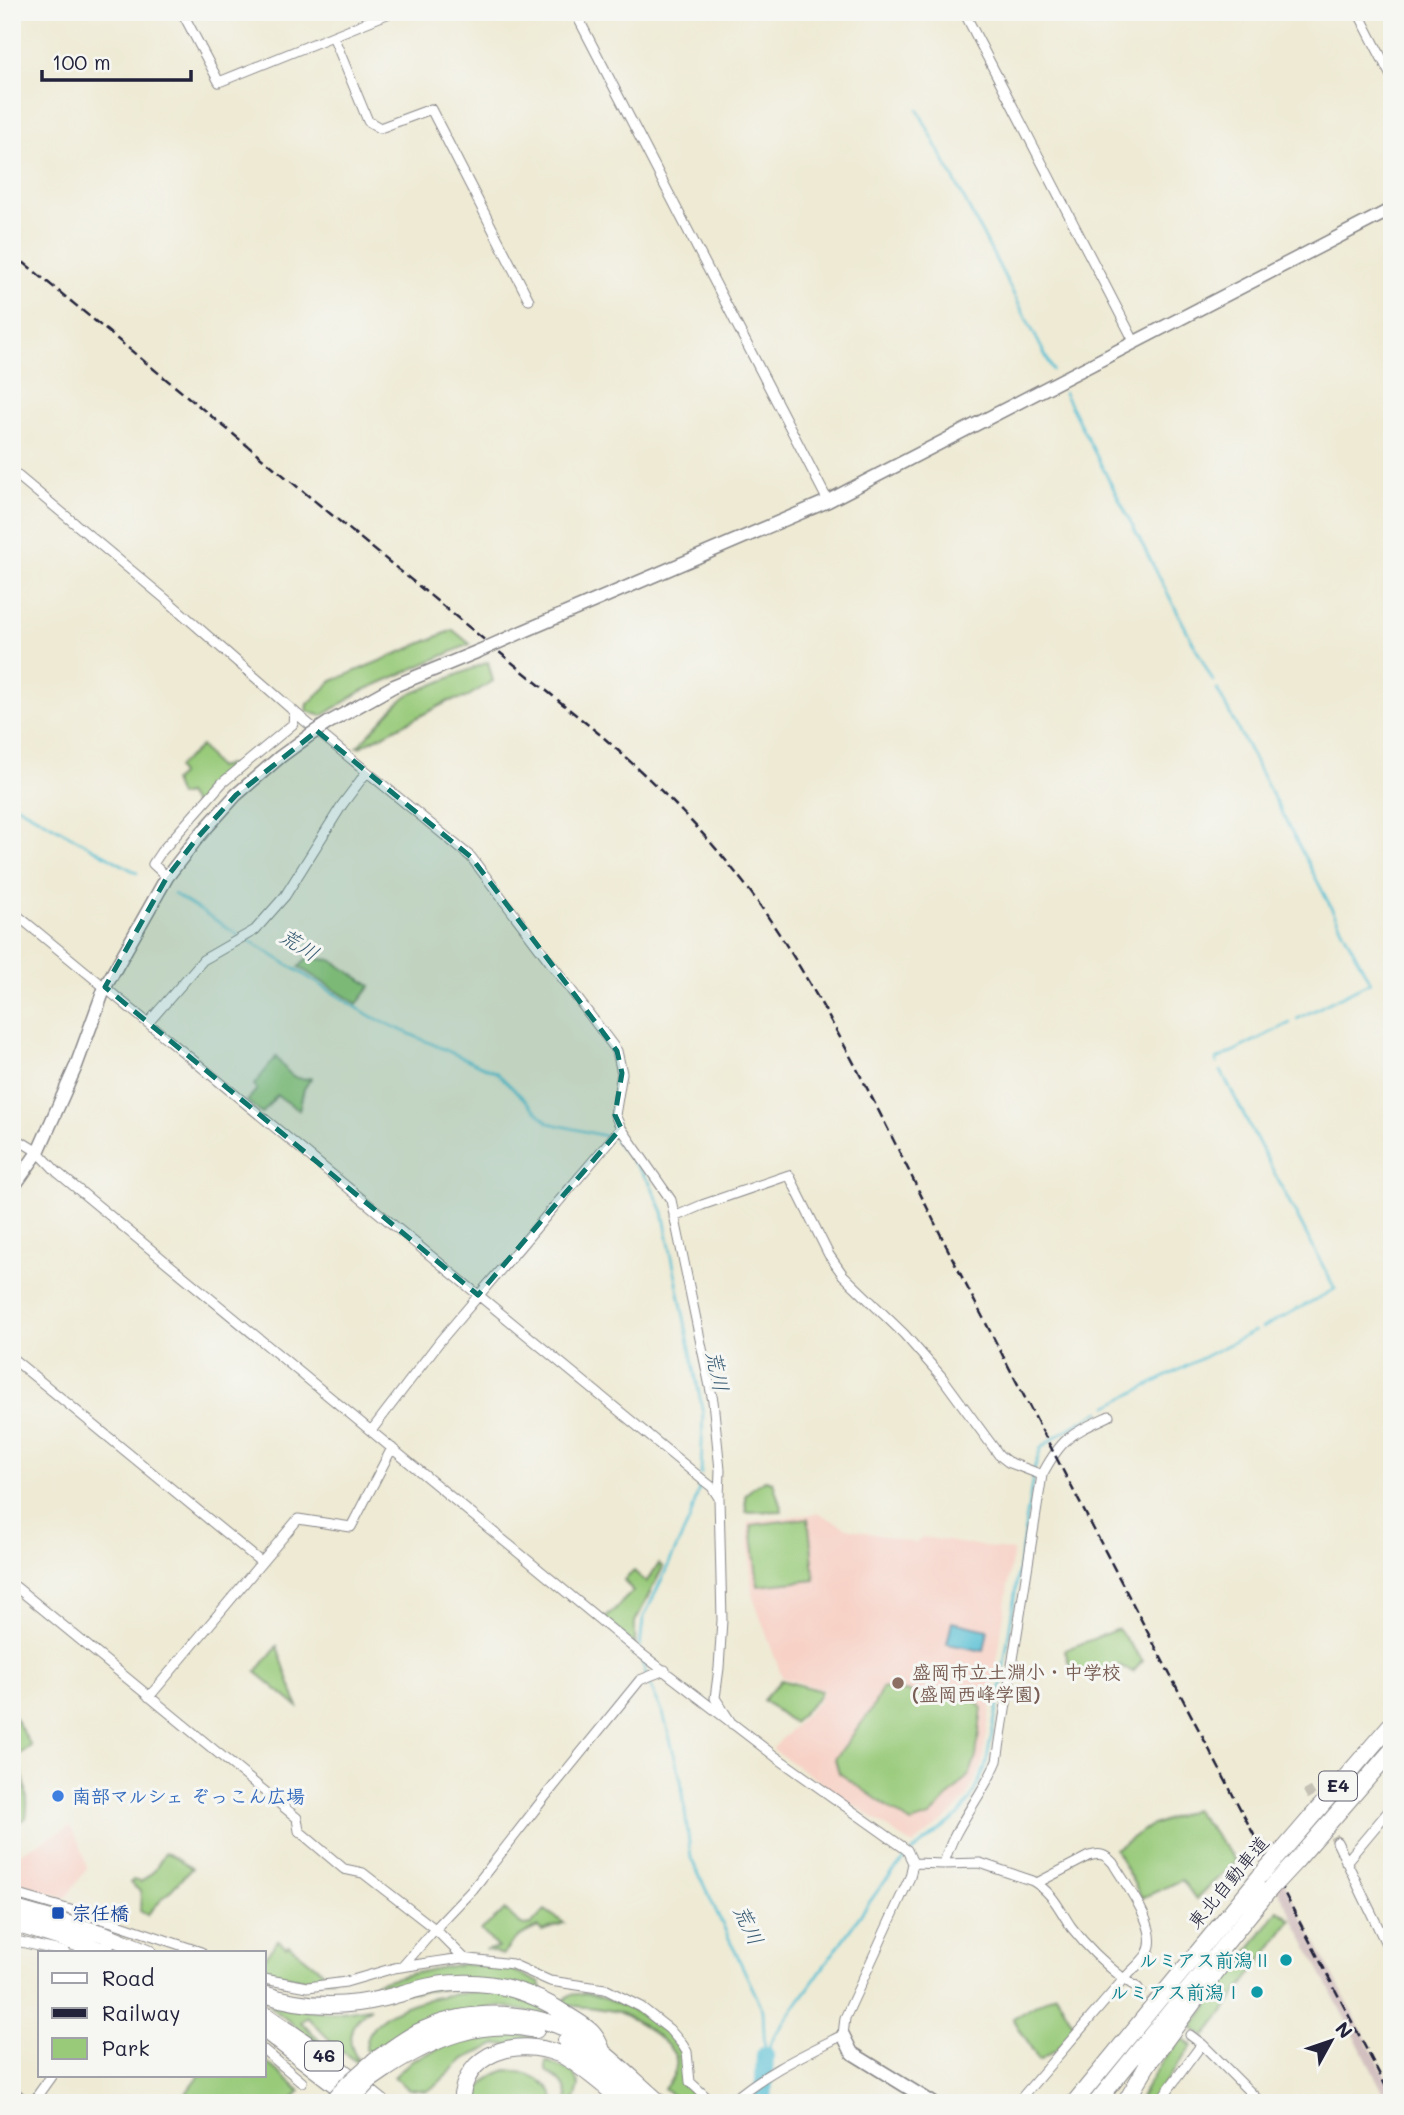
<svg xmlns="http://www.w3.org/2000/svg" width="1404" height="2115" viewBox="0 0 1404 2115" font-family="Mali,'Klee One',sans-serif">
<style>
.built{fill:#f7d1c6}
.industrial{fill:#d2bfbf}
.green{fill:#98ca79;stroke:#5d765a;stroke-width:2}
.water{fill:#57bfd4;stroke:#3c7088;stroke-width:2}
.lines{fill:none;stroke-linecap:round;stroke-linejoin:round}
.stream{stroke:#57bfd4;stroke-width:2.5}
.river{stroke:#57bfd4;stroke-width:18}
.street-tunnel{stroke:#c5c2b5;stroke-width:9;stroke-dasharray:9 4.5;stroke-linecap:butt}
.street-casing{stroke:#888688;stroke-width:11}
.secondary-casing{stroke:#888688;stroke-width:15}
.highway-casing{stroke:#888688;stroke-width:18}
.street{stroke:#fff;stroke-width:9}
.secondary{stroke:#fff;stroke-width:12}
.highway{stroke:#fff;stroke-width:16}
.rail{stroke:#22223b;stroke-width:2.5;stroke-dasharray:10 5;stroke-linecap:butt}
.secondary-bridge-casing{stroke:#888688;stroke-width:15;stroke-linecap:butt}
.highway-bridge-casing{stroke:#888688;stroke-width:18;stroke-linecap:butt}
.secondary-bridge{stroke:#fff;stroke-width:12}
.highway-bridge{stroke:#fff;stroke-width:16}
.marked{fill:#0f766e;fill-opacity:0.2;stroke:#0f766e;stroke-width:5;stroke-dasharray:14 9;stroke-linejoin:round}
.education-dot{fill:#8d6e63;stroke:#f6f6f2;stroke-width:2.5}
.shop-dot{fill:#3f7fe0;stroke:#f6f6f2;stroke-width:2.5}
.transit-dot{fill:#1a4fb4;stroke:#f6f6f2;stroke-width:2.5}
.culture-dot{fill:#0f9aa8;stroke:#f6f6f2;stroke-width:2.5}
.labels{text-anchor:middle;stroke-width:6;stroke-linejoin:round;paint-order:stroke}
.shield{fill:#f6f6f2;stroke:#626272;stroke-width:2}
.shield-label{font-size:18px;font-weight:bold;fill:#22223b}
.education-label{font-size:19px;font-weight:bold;fill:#785e54;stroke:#f6f6f2;text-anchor:start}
.shop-label{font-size:19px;font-weight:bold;fill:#366cbe;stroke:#f6f6f2;text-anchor:start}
.street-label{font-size:19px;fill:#22223b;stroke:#f6f6f2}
.transit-label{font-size:19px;font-weight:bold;fill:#164399;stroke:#f6f6f2;text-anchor:start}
.culture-label{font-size:19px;font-weight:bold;fill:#0d838f;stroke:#f6f6f2;text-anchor:end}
.water-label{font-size:21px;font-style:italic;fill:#355971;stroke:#f6f6f2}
</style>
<rect width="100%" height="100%" fill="#f6f6f2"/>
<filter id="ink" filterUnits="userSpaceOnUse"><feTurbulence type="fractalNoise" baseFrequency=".0143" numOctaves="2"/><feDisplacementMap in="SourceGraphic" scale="14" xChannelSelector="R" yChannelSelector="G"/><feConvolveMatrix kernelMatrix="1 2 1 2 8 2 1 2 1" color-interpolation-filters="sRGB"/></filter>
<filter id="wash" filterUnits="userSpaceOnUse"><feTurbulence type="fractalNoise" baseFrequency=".00686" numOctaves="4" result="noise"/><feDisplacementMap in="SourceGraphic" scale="28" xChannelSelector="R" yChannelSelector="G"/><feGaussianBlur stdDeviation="1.57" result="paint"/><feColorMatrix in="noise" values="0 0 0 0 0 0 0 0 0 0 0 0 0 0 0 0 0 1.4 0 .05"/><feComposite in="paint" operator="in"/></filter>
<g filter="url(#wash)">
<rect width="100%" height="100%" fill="#eeead4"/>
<path class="built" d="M818,1513L847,1528L915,1543L922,1537L1013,1551L982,1766L966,1798L950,1816L913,1845L772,1749L818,1702L824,1690L782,1677L752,1595L748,1522Z
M70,1826L80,1844L87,1867L86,1870L66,1898L25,1885L12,1876V1857Z"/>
<path class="industrial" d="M1262,1840L1392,2088V2103H1389L1254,1844Z"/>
<path class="green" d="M453,630L470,644L362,691L322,716L307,711L308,704L332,681Z
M488,662L493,681L465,698L449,701L360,747H357L396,705L408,695Z
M201,746L218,768L228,764L234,769L221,778L195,806L187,794L179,796L173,781L180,775L177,767Z
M308,958L331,960L371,986L357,1004L299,967Z
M276,1057C287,1071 292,1082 311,1078L304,1089L299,1110L277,1095L262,1114L247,1101L257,1089L254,1085Z
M765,1480L773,1482L782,1511L746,1512L745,1496L752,1488Z
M808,1518L815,1580L758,1586L751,1525Z
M659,1564L663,1567L635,1622V1645L604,1620L633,1591L624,1580L634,1571L646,1582Z
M1118,1629L1143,1661L1133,1672L1117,1664L1073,1677L1065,1650Z
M277,1646L298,1707L256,1672Z
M781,1680L821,1691L818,1698L793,1723L763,1700Z
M882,1688L975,1701L982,1708L976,1757L970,1774L930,1817L911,1823L839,1773L835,1759L872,1709Z
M12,1713L31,1746L16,1757C24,1777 30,1796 26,1818L21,1821C7,1808 12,1732 12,1713Z
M1194,1809L1236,1861L1196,1899L1182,1880L1142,1898L1115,1849L1150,1826Z
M165,1852L192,1868L147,1915L140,1911L141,1892L130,1883L133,1880L141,1882L155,1870Z
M505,1910L523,1926L531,1925L545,1910L564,1923L542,1931L538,1927C522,1934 511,1940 503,1955L488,1950L498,1948L481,1930Z
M1278,1910L1291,1920L1205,2037L1192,2028Z
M278,1940L286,1947L289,1945L332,1979H300L264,1971V1959Z
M462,1964L510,1969L540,1983L544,1996L515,1984L343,1997C381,1977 421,1972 462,1964Z
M488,1991C523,1998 538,2005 567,2025L539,2014L502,2006L450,2014L376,2051L371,2053L366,2050C365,2002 452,1993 488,1991Z
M586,1993C617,2002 668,2021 681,2054C691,2079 676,2078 701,2103H682L664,2089C671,2080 678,2071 676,2059C672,2042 633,2018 618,2012C600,2007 582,2007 564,2005L562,2002L570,1995Z
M1056,1994L1077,2030L1058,2048L1039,2061L1013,2018Z
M268,2005L333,2013L371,2008C347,2024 344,2041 361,2065L341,2051L307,2017L301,2022L329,2049L328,2051Z
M509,2032L534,2037L559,2048L497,2044L464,2059L435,2086L427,2091L409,2089L394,2077L412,2060L472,2035Z
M1182,2038L1192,2046L1150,2103H1137L1161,2063Z
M264,2060L300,2091L290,2103H178L200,2075H264Z
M546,2061L573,2072L579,2086L574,2103H568C567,2083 561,2082 546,2071Z
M507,2070C524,2071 555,2082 554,2103H478C479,2083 489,2076 507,2070Z"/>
<path class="water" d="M952,1622L988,1630L984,1651L947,1644Z"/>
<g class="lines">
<path class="stream" d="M918,110L1053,370
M1064,393L1213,681
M1217,689L1370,982L1297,1019
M12,803L137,873
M174,894L239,935
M245,938L372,1017L497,1073L549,1123L609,1137
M1217,1063L1216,1060L1290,1023
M1221,1071L1335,1289L1262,1328
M615,1140L650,1183L663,1212L703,1413L701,1474
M1108,1406L1255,1331
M1034,1469L1041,1448L1055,1437L1100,1411
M640,1647L643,1619L690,1519L701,1481
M641,1657L646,1675
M648,1681L663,1713L681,1780L691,1858L763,2010L765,2055
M912,1852L959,1815L970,1800L985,1768L998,1704L1033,1476
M766,2052L775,2035L881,1886L907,1856"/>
<path class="river" d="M763,2103L765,2055"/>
</g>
</g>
<g filter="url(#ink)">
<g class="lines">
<path class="street-tunnel" d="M1307,1789L1337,1842
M1138,1988L1157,2006"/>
<g class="street-casing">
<path id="street" d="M182,12L219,82L392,12
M575,12L828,501
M964,12L1135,343
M1358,12L1392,78
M333,36L368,121L380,128L431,109L529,300
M12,471L169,602L305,721L471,857L617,1051L622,1073L615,1115L621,1128L671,1200L713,1401L720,1470L719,1498L722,1620L719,1668L715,1698L732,1724
M167,877L153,864L161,852L222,783L293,724L294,712
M12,911L148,1023L203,960L255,930L285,896L342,805L366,773
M148,1023L703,1480L712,1487L719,1498
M12,1136L38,1152L57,1172L634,1648L776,1757L907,1850L913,1863L910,1877L845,2018L843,2035C803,2055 764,2073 730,2103
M674,1217L702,1205L789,1175L829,1255L843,1275L904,1334L941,1376L999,1455L1008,1462L1042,1475
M12,1358L261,1562
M371,1431L440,1341L621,1128
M12,1588L16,1587L291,1813L297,1818L299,1831L344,1869L363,1873L435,1929L473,1889L544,1798L640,1680L665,1670
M149,1697L298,1519L351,1527L392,1448
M1337,1842L1392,1956
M1346,1862L1392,1807
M913,1863L944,1864C953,1827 982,1797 997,1761L1042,1475C1062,1437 1071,1434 1109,1416
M944,1864L980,1863L1033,1881C1055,1895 1058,1908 1072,1928C1087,1947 1105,1964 1124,1979C1131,1971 1141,1963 1147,1954C1162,1930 1125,1884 1113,1863C1105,1854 1100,1853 1089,1856L1037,1883
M12,1893L112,1922L201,1952
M12,1940L65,1952
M402,1967L435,1929L465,1959
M264,1979L308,1987L346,1982L394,1968L462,1958L512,1964L550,1981L605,1989L641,2007L669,2029L682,2044L687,2052L690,2082L713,2103
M1190,2035L1202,2044L1261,2103
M264,2050L302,2082
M32,2103L52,2075
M1017,2103L1124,1979L1138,1988
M1158,2103L1202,2044"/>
</g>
<g class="secondary-casing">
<path id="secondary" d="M522,632L828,501L1392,209
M328,723L394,686L479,651
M12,1189L38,1152L76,1066L105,987L167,877L198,837L236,795L280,757L310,735
M843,2035L852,2053L933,2103
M12,2092L24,2103"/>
</g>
<g class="highway-casing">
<path id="highway" d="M1284,1849L1392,1723
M1296,1861L1392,1750
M12,1908L104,1934L148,1952
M12,1923L107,1952
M264,1994C304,2008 344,2008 385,1998C408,1992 433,1983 458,1983C495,1981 533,1992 564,2013C584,2026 595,2029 603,2053
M264,2014L319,2052L382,2103
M264,2030L359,2103
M566,2041L588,2055L631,2092
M375,2060C391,2050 407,2036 425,2029C478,2006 548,2010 595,2046C617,2063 638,2084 660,2103
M386,2069C432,2039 480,2018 536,2030
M461,2103C464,2051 517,2037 559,2054C574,2060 611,2091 624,2103
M1074,2103L1261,1875
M1096,2103L1270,1889
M1125,2103L1148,2064L1224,1961"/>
</g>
<use href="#street" class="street"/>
<use href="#secondary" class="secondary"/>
<use href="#highway" class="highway"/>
<path class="rail" d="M12,253L603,737C663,790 719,845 764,911C847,1034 910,1178 979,1310C1116,1572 1254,1835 1392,2098"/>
<g class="secondary-bridge-casing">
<path id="secondary-bridge" d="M479,651L522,632
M310,735L328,723"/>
</g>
<g class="highway-bridge-casing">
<path id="highway-bridge" d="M1261,1875L1284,1849
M1270,1889L1296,1861
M331,2103L348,2084L375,2060
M348,2103L370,2080L386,2069"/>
</g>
<use href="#secondary-bridge" class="secondary-bridge"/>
<use href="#highway-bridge" class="highway-bridge"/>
</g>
</g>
<path class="marked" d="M317,731L471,857L617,1051L622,1073L615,1115L621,1128L478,1295L105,987L167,877L198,837L236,795Z"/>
<circle class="education-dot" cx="898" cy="1683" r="7"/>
<circle class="shop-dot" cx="58" cy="1796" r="7"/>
<rect class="transit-dot" x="51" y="1906" width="14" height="14" rx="3.5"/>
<g class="culture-dot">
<circle cx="1286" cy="1960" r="7"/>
<circle cx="1257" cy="1992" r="7"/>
</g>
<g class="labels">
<g class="shield">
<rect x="1319" y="1771.5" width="38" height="29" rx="5"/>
<rect x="305" y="2041.5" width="38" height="29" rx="5"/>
</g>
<g class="shield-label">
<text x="1338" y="1792">E4</text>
<text x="324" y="2062">46</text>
</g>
<g class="education-label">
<text x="912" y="1679">盛岡市立土淵小・中学校<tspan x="912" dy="22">(盛岡西峰学園)</tspan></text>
</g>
<g class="shop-label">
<text x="72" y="1803">南部マルシェ ぞっこん広場</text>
</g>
<g class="street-label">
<text transform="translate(1228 1882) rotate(-50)" y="7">東北自動車道</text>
</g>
<g class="transit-label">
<text x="72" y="1920">宗任橋</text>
</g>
<g class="culture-label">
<text x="1272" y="1967">ルミアス前潟Ⅱ</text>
<text x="1243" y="1999">ルミアス前潟Ⅰ</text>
</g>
<g class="water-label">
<text transform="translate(299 945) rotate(32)" y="7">荒川</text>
<text transform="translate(717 1371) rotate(79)" y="7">荒川</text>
<text transform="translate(748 1925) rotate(65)" y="7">荒川</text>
</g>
</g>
<rect width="1404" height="2115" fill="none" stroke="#f6f6f2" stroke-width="42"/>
<rect x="38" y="1951" width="228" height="126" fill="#f6f6f2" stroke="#a1a1a9" stroke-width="2"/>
<rect x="52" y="1973" width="35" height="10" fill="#ffffff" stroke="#a1a1a9" stroke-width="2"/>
<text x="102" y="1986" font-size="21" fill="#22223b">Road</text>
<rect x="52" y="2008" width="35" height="10" fill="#22223b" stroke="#a1a1a9" stroke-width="2"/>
<text x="102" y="2021" font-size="21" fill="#22223b">Railway</text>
<rect x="52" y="2038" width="35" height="21" fill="#98ca79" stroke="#a1a1a9" stroke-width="2"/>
<text x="102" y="2056" font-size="21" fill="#22223b">Park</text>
<g transform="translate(1331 2041) rotate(50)" stroke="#f6f6f2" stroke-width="5" paint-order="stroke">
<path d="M0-5L12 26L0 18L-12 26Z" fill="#22223b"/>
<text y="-10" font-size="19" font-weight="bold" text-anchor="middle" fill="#22223b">N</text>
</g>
<path d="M42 70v10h149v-10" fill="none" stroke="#22223b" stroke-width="3.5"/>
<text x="52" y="70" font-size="21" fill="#22223b" stroke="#f6f6f2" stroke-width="5" paint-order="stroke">100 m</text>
</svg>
